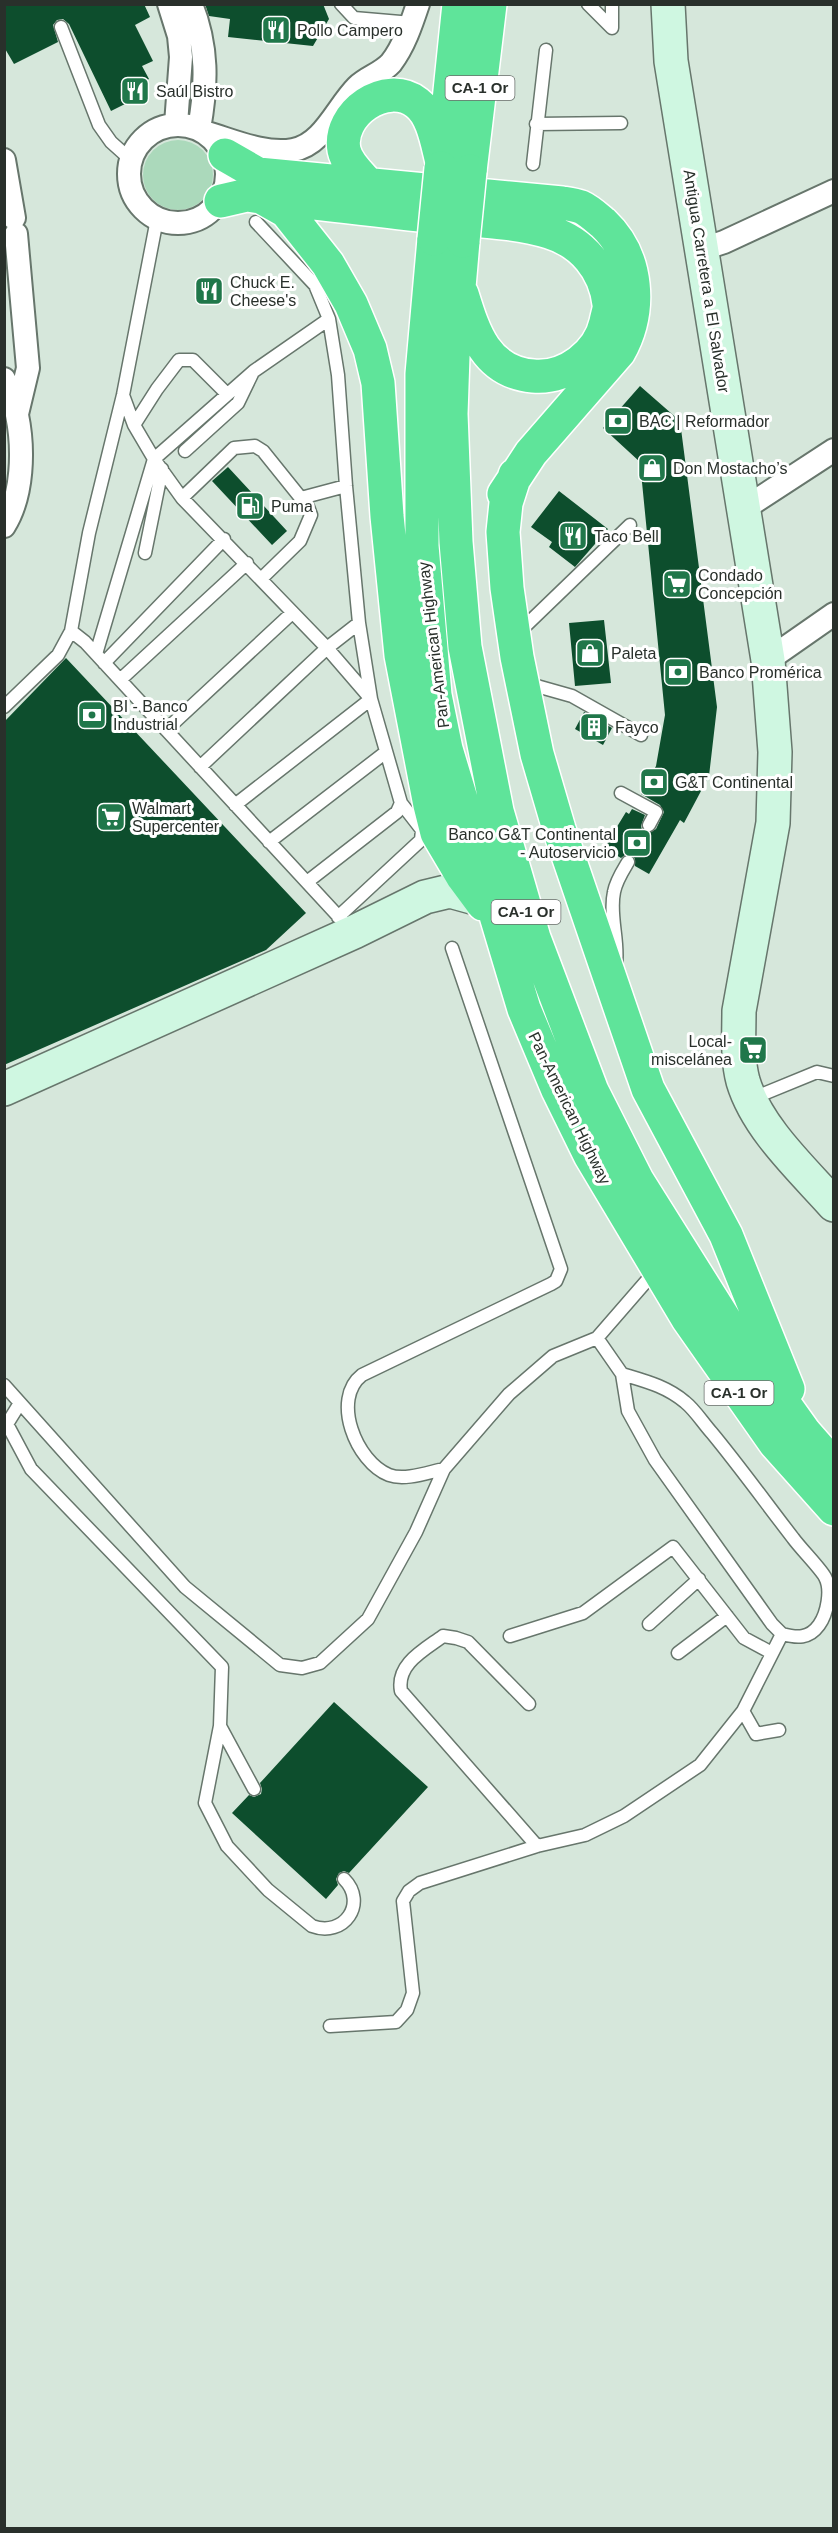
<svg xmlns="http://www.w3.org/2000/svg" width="838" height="2533" viewBox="0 0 838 2533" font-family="Arial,sans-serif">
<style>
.green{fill:#abd9bb}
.building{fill:#0d4e2d}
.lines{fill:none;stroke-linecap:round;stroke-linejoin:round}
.lane-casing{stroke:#67766c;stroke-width:15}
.street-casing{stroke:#67766c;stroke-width:26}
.secondary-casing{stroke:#67766c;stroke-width:36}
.highway-casing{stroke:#fff;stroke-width:36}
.lane{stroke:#fff;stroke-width:12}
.street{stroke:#fff;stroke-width:22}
.secondary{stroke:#cff7e1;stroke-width:33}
.highway{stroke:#5fe49a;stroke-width:33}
.highway-bridge-casing{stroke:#fff;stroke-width:36;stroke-linecap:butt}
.highway-bridge{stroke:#5fe49a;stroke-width:33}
.labels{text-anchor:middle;stroke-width:6;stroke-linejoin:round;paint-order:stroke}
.shield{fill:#fff;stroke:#696e6b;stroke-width:1.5}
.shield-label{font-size:15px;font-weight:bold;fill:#29302b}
.poi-label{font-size:16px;fill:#29302b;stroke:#fff;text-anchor:start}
.street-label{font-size:16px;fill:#29302b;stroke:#fff}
</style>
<rect width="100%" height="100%" fill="#d6e7db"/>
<path class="green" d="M143 175a35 35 0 1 1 70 0a35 35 0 1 1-70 0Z"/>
<path class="building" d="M4,4H144L150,17L135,25L153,61L142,66L149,79L133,87L139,97L111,111L69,24L63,19L57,20L53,25L58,42L14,64L4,47Z
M205,4H323L329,19L313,46L228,37L230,19L209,16Z
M640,386L680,421L717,707L709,776L684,823L680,820L649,874L635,866V859L632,855H625L621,858L604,848L626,812L629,814L632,809L645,815L641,826L642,830L649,833L656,829L664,812L660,805L641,794L656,766L665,715L640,462L603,428Z
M228,467L287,531L272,545L212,481Z
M559,491L608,529L575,567L549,547L552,542L531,527Z
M604,620L611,683L575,686L569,623Z
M66,658L306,913L266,950L4,1065V722Z
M584,712L612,728L603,745L575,729Z
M334,1702L428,1787L349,1873L344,1871L339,1873L336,1879L338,1885L326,1899L232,1813L249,1795L254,1797L261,1794L262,1789L260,1783Z"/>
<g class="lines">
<g class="lane-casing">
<path id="lane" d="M341,4L354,18L412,23
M588,4L612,28
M61,27L99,125L111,142L131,160
M612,28V4
M536,124L621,123
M533,164L546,50
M256,222L315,285L329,319L338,375L346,486L359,623L371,699L401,803L397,812L307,882
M123,395L134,425L154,459L182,498L327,648L371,699L235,805
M134,425L157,389L179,360H193L226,393
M185,451L238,403L252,374
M182,498L234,448L255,446L263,451L308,507L311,515L300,541L262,578
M301,498L346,486
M145,553L162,469
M71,631L85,642L351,930
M517,634L630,525
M96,654L154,459L254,371L329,319
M104,663L224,539
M120,680L247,563
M526,683L572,696L641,735
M4,707L58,655L71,631L89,533L123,395L157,219
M166,730L292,613
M200,767L327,648L359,623
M621,793L656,812L649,825
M269,842L386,752
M338,917L421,840L422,830L401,803
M616,964C619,940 609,915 614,892C616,881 622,872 628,862
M751,1099L817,1072L834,1076
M622,1374C645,1381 666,1386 685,1402C695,1410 703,1423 712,1433C740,1467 766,1503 793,1538C801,1549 820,1568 825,1577C832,1590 827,1614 819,1625C809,1639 797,1638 782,1634
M4,1385L185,1587L280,1665L302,1668L320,1663L368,1619L416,1532L444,1469L509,1394L553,1356L597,1338
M20,1403L7,1424L31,1469L222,1667L220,1726L254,1789
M444,1469C429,1472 405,1481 389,1475C356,1462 331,1399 362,1375L551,1284L556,1281L561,1269L452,948
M649,1624L699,1579
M510,1636L583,1613L673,1547L744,1638L772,1653
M678,1653L727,1616
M529,1704L468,1642L456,1638L443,1636C424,1650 396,1664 401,1691L537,1846
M743,1711L756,1734L779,1730
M220,1726L205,1803L227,1846L268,1890L312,1926C344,1938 368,1903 344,1879
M330,2026L396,2022L407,2010L413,1993L403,1901L409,1891L420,1883L537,1846L585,1835L624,1816L700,1765L743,1711L782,1634L772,1624L655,1460L628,1411L622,1374L597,1338L656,1270"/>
</g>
<g class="street-casing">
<path id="street" d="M169,4L179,36L181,57L176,124
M191,4C208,47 207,84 199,129
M129 174a49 49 0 1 1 98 0a49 49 0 1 1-98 0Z
M207,133C234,141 265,155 293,150C323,145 337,107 357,87C367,77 381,74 391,63C404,46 411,25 418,4
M4,160L14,218
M16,234L28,368L17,414
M703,249L724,242L834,191
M4,379C9,390 15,403 17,415C24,449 23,496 4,526
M742,510L834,450
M768,660L834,614"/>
</g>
<g class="secondary-casing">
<path id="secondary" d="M668,4L671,61L768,660L775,752L773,823L739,1011C739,1034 737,1059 743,1081C757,1128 802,1169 834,1205
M4,1089L354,932L425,897L450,891L479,899"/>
</g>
<g class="highway-casing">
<path id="highway" d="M444,149L459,4
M225,155L258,174L562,203C568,204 575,205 581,207C588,210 597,218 603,223C639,257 642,311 619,352L531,453L504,494
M470,171L490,4
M368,184C359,174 347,164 344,150C337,114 386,79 417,103C433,115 437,143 442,162
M261,197L286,211L328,264L351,304L370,349L378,383L387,516L401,655L430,805L437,833L463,877L483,904
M221,201L247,195L261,197C319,203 378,211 437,217C473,221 513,221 549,232C582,242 605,269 609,304C610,309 607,316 606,322C599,354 566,379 533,376C486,372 474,333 462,294
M434,239L422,374V546L435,695L446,749L524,1009L558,1090L590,1155L688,1319L775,1443L834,1509
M463,241L453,356L451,414L456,542L465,647L497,811L534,938L592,1091L637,1180L728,1325L805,1433L834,1466
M515,475L506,503L503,532L507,588L517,657L537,754L559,829L648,1089L726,1235L788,1389"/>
</g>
<use href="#lane" class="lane"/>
<use href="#street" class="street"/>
<use href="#secondary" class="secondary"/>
<use href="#highway" class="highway"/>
<g class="highway-bridge-casing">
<path id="highway-bridge" d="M434,239L441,168
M463,241L470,171"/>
</g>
<use href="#highway-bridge" class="highway-bridge"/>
</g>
<defs>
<g id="restaurant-square" transform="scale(1.5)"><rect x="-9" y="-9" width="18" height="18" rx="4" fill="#20774a" stroke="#fff"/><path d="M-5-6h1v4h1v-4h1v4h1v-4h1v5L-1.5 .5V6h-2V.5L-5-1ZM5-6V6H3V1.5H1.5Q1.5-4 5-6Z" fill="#fff"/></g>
<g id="bank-square" transform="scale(1.5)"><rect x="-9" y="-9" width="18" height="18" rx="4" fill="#20774a" stroke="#fff"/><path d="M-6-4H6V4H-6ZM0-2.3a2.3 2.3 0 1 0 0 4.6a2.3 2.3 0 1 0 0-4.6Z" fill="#fff"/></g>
<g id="shop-square" transform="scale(1.5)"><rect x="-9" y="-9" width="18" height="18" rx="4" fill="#20774a" stroke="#fff"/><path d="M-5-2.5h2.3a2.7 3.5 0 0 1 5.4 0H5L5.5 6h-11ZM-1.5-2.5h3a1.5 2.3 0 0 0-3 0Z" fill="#fff"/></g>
<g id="fuel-square" transform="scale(1.5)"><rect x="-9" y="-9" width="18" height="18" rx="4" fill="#20774a" stroke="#fff"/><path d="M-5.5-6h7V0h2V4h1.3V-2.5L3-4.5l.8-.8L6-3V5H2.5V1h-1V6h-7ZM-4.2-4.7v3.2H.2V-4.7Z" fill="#fff"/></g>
<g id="supermarket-square" transform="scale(1.5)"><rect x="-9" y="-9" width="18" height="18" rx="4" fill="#20774a" stroke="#fff"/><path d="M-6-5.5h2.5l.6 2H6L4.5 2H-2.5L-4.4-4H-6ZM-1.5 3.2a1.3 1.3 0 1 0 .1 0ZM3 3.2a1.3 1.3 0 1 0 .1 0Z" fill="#fff"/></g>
<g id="building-square" transform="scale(1.5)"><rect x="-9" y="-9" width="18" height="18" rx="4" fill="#20774a" stroke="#fff"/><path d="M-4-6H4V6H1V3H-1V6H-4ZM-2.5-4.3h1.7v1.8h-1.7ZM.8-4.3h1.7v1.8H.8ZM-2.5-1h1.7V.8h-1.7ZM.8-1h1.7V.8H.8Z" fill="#fff"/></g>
</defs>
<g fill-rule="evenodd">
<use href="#restaurant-square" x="276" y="30"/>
<use href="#restaurant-square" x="135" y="91"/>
<use href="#restaurant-square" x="209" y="291"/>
<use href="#bank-square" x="618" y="421"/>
<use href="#shop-square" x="652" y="468"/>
<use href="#fuel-square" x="250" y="506"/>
<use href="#restaurant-square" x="573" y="536"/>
<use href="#supermarket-square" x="677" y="584"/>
<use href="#shop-square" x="590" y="653"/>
<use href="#bank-square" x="678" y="672"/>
<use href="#bank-square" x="92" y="715"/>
<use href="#building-square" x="594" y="727"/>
<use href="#bank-square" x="654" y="782"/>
<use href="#supermarket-square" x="111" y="817"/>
<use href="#bank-square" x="637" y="843"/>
<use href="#supermarket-square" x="753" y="1050"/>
</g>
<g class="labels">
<g class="shield">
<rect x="445.5" y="76" width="69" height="24" rx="4.5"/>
<rect x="491.5" y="900" width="69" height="24" rx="4.5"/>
<rect x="704.5" y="1381" width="69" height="24" rx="4.5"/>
</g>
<g class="shield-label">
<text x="480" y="93">CA-1 Or</text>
<text x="526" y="917">CA-1 Or</text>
<text x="739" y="1398">CA-1 Or</text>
</g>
<g class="poi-label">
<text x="297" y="36">Pollo Campero</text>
<text x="156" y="97">Saúl Bistro</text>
<text x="230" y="288">Chuck E.<tspan x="230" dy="18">Cheese's</tspan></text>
<text x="639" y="427">BAC | Reformador</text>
<text x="673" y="474">Don Mostacho’s</text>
<text x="271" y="512">Puma</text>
<text x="594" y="542">Taco Bell</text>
<text x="698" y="581">Condado<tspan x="698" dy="18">Concepción</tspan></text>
<text x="611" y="659">Paleta</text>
<text x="699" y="678">Banco Promérica</text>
<text x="113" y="712">BI - Banco<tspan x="113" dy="18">Industrial</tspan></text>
<text x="615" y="733">Fayco</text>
<text x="675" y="788">G&amp;T Continental</text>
<text x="132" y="814">Walmart<tspan x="132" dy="18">Supercenter</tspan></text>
<text x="616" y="840" text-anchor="end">Banco G&amp;T Continental<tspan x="616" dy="18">- Autoservicio</tspan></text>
<text x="732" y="1047" text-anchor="end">Local-<tspan x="732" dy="18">miscelánea</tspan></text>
</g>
<g class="street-label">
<text transform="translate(707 281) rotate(81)" y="6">Antigua Carretera a El Salvador</text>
<text transform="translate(433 645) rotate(-97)" y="6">Pan-American Highway</text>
<text transform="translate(570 1108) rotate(64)" y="6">Pan-American Highway</text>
</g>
</g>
<rect width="838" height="2533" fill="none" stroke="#29302b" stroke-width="12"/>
</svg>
